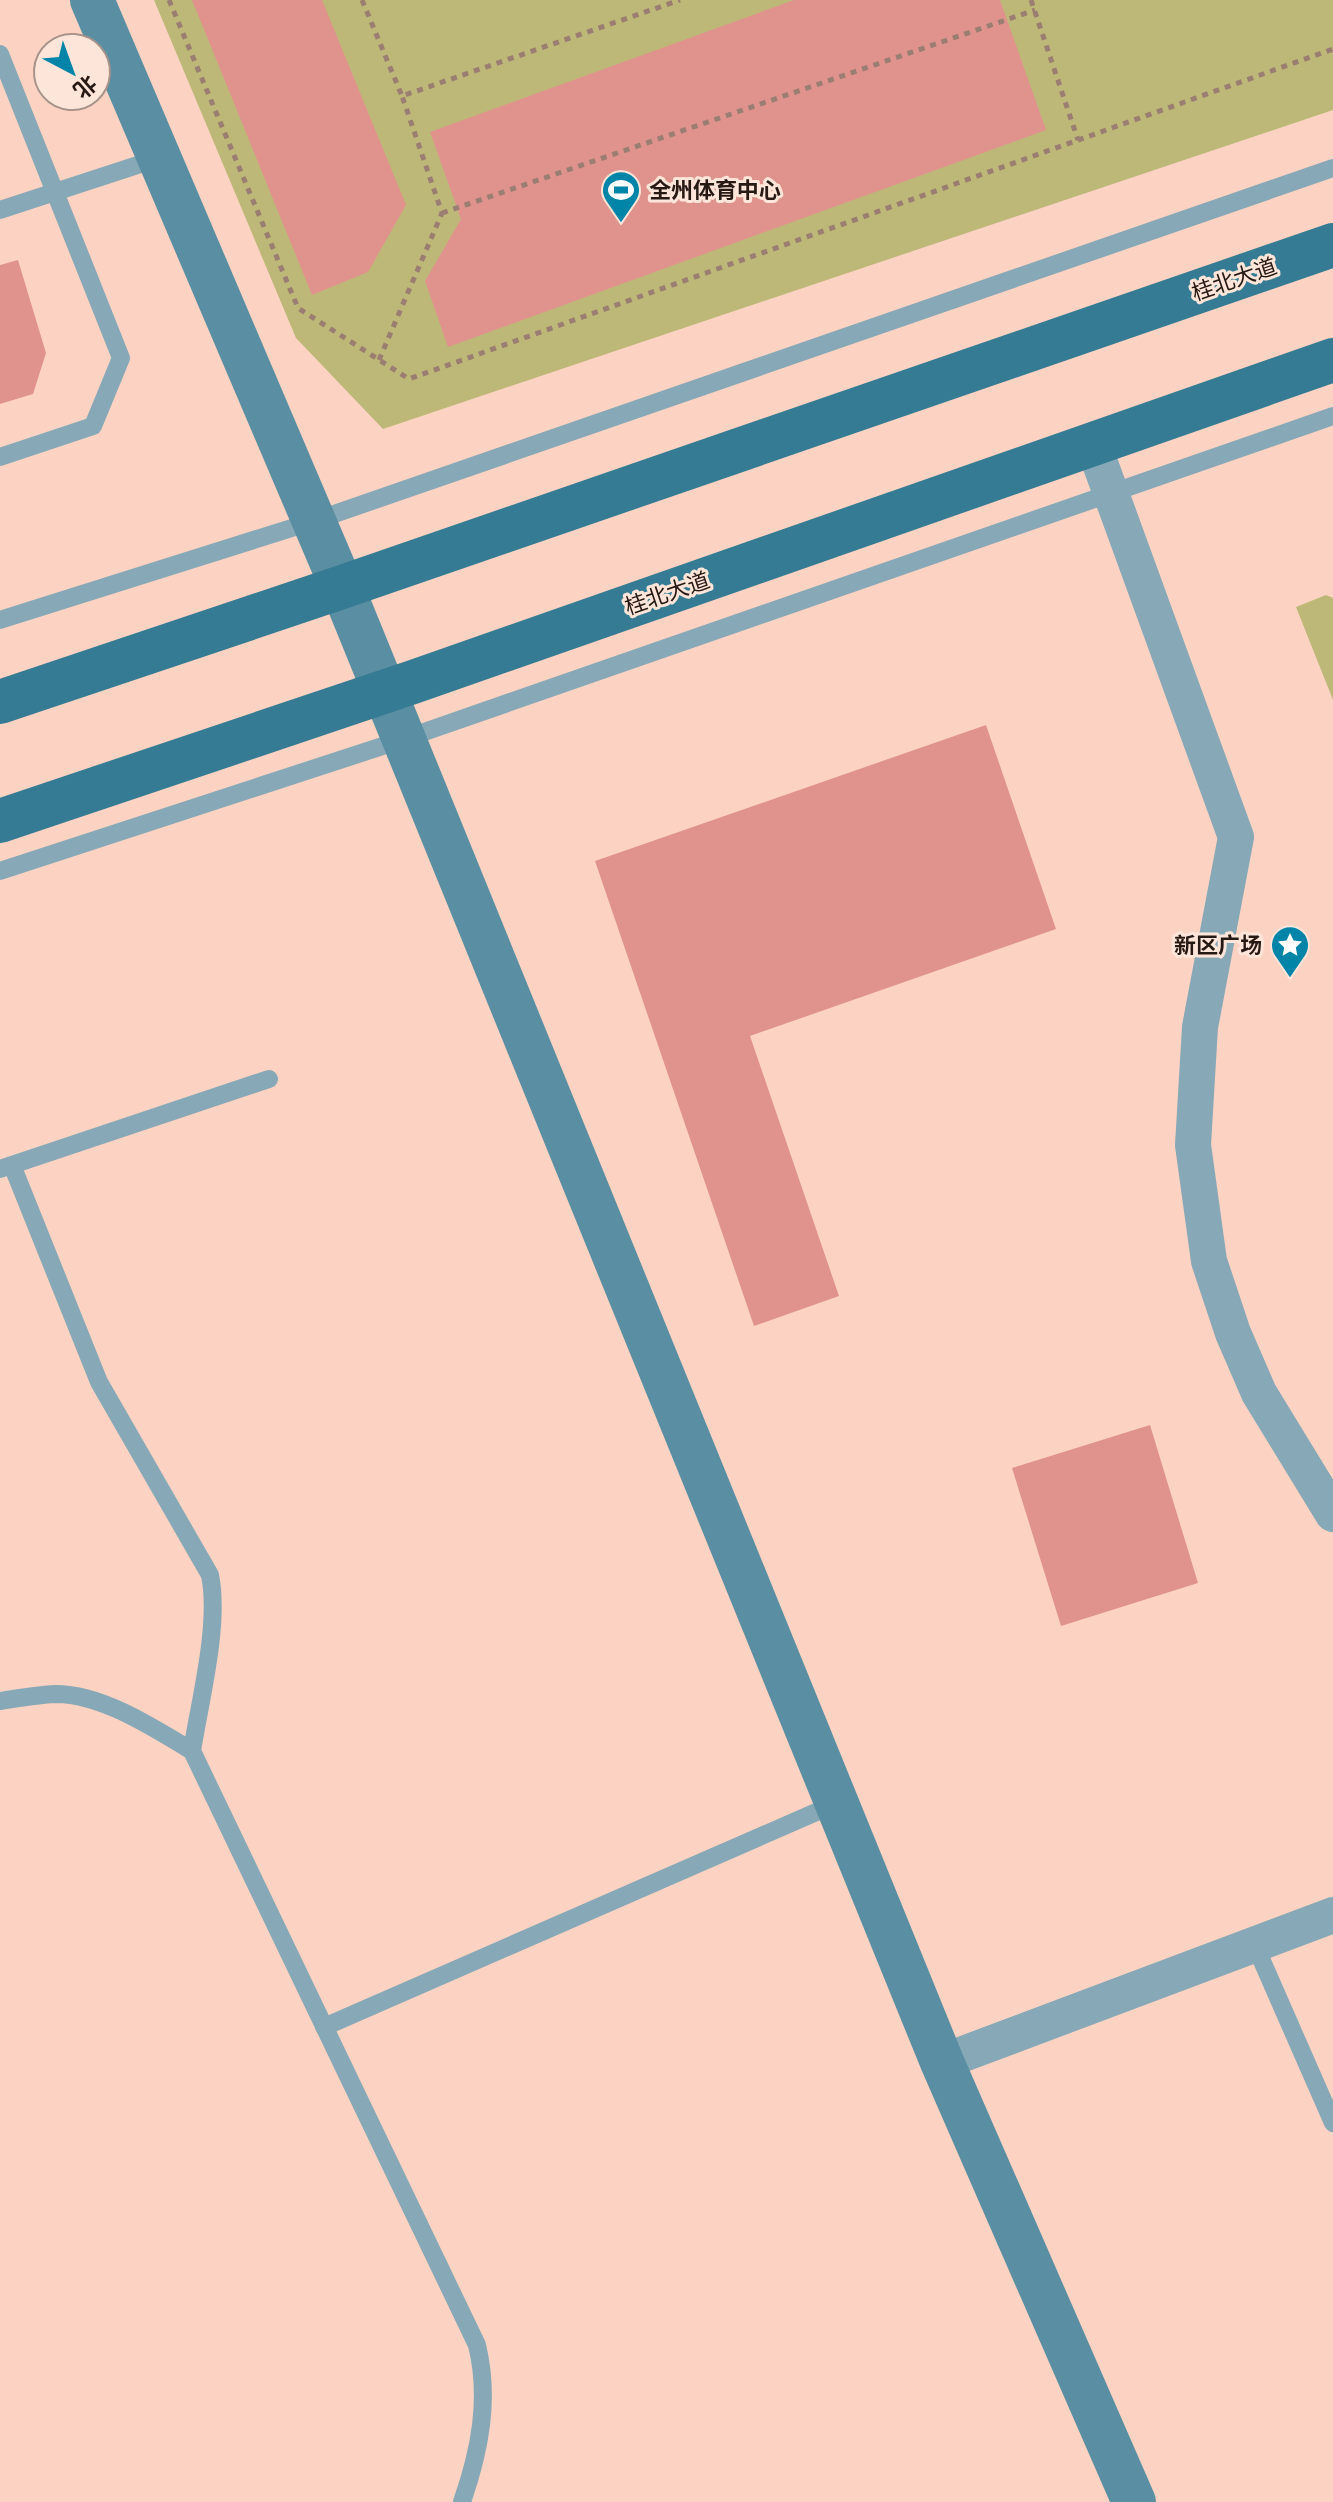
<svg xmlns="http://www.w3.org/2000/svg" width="1333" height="2502" viewBox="0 0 1333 2502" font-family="Montserrat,'Noto Sans SC',sans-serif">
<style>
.green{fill:#bdb877}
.building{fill:#e0938d}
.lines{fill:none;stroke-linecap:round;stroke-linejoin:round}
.path{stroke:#9b7e72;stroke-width:5;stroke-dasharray:6 6;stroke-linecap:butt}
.lane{stroke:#87a8b6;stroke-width:18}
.street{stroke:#87a8b6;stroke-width:36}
.secondary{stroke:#5a8ea2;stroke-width:44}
.primary{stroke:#357b93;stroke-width:44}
.labels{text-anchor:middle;stroke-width:6;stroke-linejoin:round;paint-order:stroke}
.poi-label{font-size:22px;font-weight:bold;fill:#271913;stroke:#fee5da;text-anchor:start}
.street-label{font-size:22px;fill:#271913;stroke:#fee5da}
</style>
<rect width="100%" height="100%" fill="#fcd3c2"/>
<path class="green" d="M154,0H1333V110L383,429L296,338Z
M1326,595L1333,598V700L1296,607Z"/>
<path class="building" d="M192,0H322L406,205L368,272L312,295Z
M794,0H1000L1046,130L448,347L425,281L461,219L430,132Z
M18,260L46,353L33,394L0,404V265Z
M986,725L1056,929L750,1036L839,1296L754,1326L595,861Z
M1150,1425L1198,1583L1061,1626L1012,1468Z"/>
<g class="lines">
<path class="path" d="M169,0L298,308L409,379L1333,49
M362,0L402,96L680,0
M1031,0L1078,140
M442,213L1035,10
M379,360L442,213L402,96"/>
<path class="lane" d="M0,54L121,358L93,426L0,457
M0,210L159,158
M0,620L314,521L1333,168
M0,871L404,739L1333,416
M12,1165L99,1382L210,1575C220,1625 200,1700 192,1751
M0,1169L269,1079
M0,1701C18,1698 37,1695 56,1694C102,1694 154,1728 192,1751L477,2345C490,2399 480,2450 462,2502
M1255,1945L1333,2123
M324,2027L837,1803"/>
<path class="street" d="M1093,444L1236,837L1200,1027L1193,1145L1209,1261L1233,1333L1259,1393L1333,1514
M942,2062L1333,1915"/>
<path class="secondary" d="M92,0L342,587L942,2062L1134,2502"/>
<path class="primary" d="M0,702L342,587L1333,245
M0,821L413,682L1333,360"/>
</g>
<defs>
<g id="stadium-pin" transform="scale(2)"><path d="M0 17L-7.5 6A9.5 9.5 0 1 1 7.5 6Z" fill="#0084a7" stroke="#fee5da"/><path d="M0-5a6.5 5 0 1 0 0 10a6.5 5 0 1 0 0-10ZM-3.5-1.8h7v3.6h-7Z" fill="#fff"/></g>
<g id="sight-pin" transform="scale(2)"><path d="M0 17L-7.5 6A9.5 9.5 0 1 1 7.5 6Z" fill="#0084a7" stroke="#fee5da"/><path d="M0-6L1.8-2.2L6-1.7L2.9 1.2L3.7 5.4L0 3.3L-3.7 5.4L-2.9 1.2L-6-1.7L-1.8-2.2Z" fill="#fff"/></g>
</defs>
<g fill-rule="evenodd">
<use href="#stadium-pin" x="621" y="190"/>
<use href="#sight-pin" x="1290" y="945"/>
</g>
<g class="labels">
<g class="poi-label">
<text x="649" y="198">全州体育中心</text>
<text x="1262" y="953" text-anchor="end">新区广场</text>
</g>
<g class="street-label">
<text transform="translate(1234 279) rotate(-19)" y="8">桂北大道</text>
<text transform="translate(667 593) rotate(-19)" y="8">桂北大道</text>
</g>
</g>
<g transform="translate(72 72) rotate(139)"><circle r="38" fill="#fee5da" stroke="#a8938a" stroke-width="2"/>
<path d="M0-6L14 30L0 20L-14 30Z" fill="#0084a7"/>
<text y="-12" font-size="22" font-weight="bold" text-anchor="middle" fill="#271913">北</text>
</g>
</svg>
